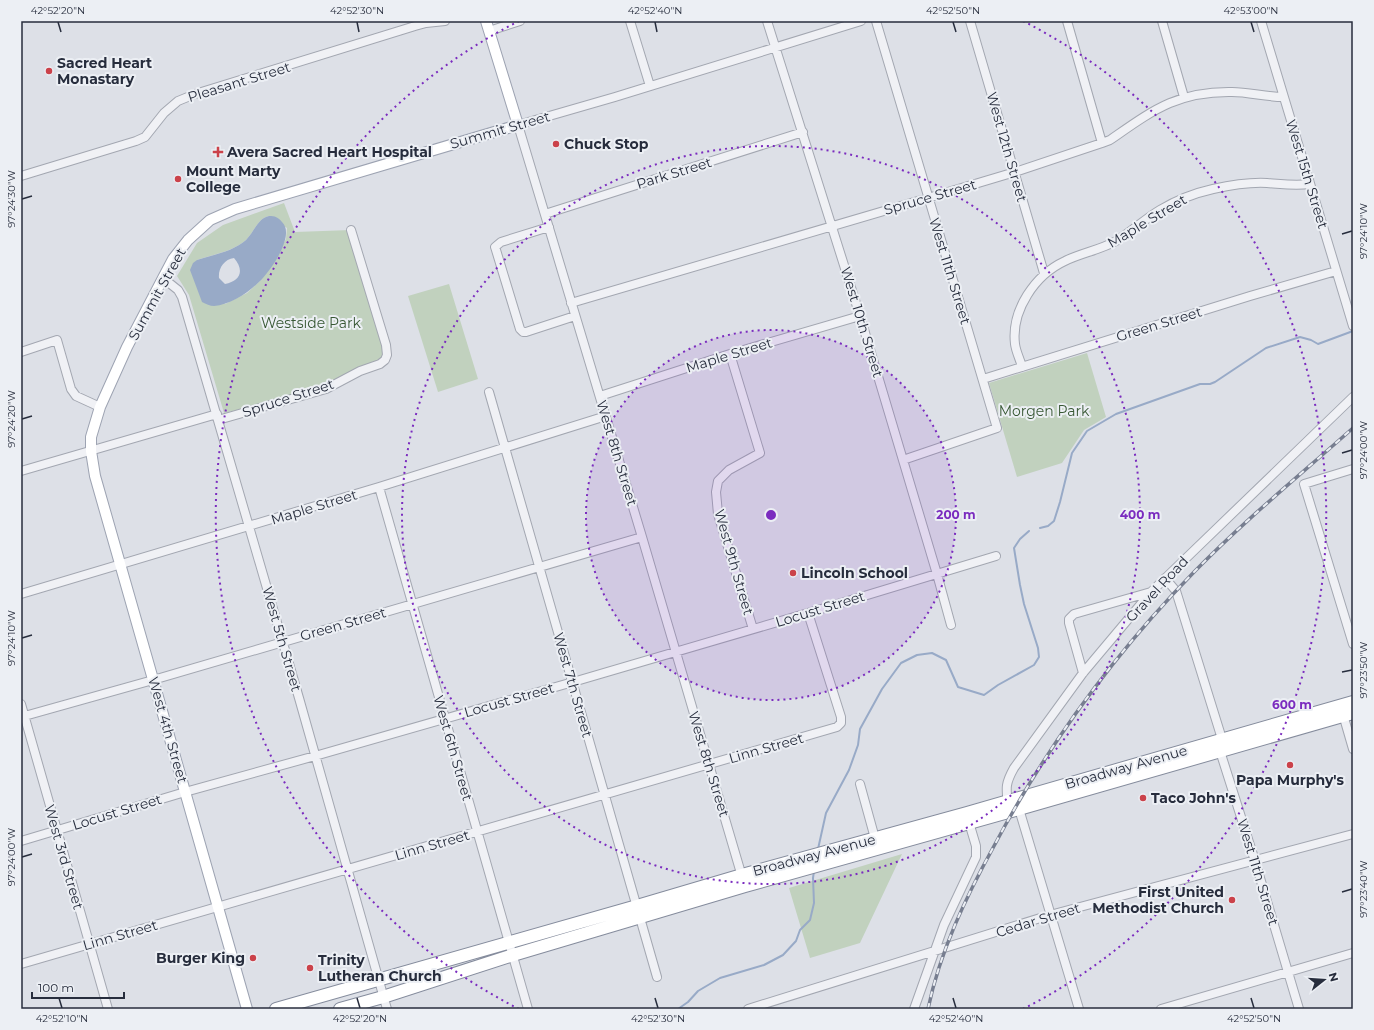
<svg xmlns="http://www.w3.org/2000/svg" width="1374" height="1030" viewBox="0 0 1374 1030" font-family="Montserrat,sans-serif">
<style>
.green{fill:#c1d1be;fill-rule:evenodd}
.water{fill:#98aac7;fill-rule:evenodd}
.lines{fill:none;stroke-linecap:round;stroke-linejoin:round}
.stream{stroke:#98aac7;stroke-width:2}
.minor-casing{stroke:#a3a7b1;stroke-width:10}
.major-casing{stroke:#9da3b2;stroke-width:12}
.highway-casing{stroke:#858c9d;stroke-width:14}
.minor{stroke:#f0f1f5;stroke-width:8}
.major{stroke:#fff;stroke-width:10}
.highway{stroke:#fff;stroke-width:12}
.rail-casing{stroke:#777e90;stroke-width:3.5}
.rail{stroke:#eceff4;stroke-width:2;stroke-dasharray:6;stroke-linecap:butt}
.ticks{fill:none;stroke:#272d3d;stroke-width:1.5}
.ring{fill:none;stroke:#7b2cbf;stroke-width:2;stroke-dasharray:2 4}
.poi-dot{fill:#cb424a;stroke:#eceff4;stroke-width:1.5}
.labels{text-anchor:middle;stroke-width:4;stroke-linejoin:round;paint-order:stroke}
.poi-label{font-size:14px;font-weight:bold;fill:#272d3d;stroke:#eceff4;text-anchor:start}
.street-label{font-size:14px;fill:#272d3d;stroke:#eceff4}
.park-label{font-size:14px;fill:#385834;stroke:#eceff4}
.centre{fill:#7b2cbf;stroke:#eceff4;stroke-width:2}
.ring-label{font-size:12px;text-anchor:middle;font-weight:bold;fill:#7b2cbf;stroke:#eceff4;stroke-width:4;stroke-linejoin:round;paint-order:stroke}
.neatline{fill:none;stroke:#272d3d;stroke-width:1.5}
.ticks-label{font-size:10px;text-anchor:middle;fill:#272d3d}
</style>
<rect width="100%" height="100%" fill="#dde0e7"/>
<path class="green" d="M284,203L295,232L351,230L386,345L380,364L326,389L224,413L189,295L177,276L197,243L223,225ZM269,216L287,228L286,239L260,281L247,293L225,304L197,260C212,255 234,251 246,240C254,232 258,218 269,216Z
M449,284L478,379L438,392L408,296Z
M1087,353L1106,417L1084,430L1062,463L1017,477L989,383Z
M902,854L860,943L810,958L789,888Z"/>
<path class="water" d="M269,216C275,216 278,217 282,222C296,235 270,272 259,282C248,293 230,305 214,306C210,306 206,304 202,302L190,270L193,263L197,260C213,255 234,251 246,240C254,232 258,218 269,216ZM234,258C245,271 240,281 225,284L219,278C218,269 224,259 234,258Z"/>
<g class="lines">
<path class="stream" d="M1040,528L1048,526L1054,521L1060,502L1072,453L1087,431L1116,414L1200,384H1210L1215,382L1266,348L1300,337L1311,340L1318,344L1353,331
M818,849L826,813L849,770L858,745L860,729L882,689L901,663L917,655L932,653L946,660L958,687L984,695L998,685L1034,665L1039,657L1038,648L1024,604L1020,585L1014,548L1020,539L1029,531
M678,1009L688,1002L698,991L720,978L764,965L783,955L796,941L800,930L810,920L814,903L813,878L814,871"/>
<g class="minor-casing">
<path id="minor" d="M630,21L650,86
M767,21L860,316L937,574L951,625
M876,21L997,428L903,460
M970,21L1044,273
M1067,21L1102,143
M1162,21L1184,97
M1261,21L1353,326
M489,31L520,21
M21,176L136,141L145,137L164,113L178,101L195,94L415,26L426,23L445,21
M545,214L803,132
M549,227L501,242L495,247L496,250L520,329L523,332H526L575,316
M163,278L178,290L182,297L299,698L387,1009
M571,303L928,198L1015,172L1102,143L1110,140C1152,111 1177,91 1232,92C1249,92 1266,97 1283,97
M21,352L57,340L71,389L76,396L100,407
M730,354L760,453L729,470L718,481L716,492L718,514L753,629
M1022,367C1020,359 1016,352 1015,344C1011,310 1035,275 1065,261C1081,253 1100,250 1116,241C1131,232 1145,219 1160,210C1177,200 1195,193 1213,189C1231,185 1249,182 1267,183C1282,184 1295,186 1309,184
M983,379L1250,296L1336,271
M489,392L657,977
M600,396L730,354L860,316
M218,420L326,389L360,371L380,364L385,360L387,355L386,345L351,230
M1353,469L1304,484L1353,644
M21,471L217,414
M379,487L528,1009
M1165,578L1176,591L1222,739L1220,751L1255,861L1299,1009
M21,594L379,487L606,416
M1083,673L1069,623V619L1074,614L1151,592
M21,704L108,1009
M1342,711L1353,749
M21,717L153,680L642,537
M860,784L876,842
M1008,805C1006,788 1005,784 1014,768L1083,673L1151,592L1353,397
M1019,809L1079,1009
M21,841L185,792L315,756L573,682L808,613L996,556
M743,880L642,537L518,125L615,97L861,21
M21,964L837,727L841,723V717L808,613
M748,1009L1050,915L1353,834
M914,1009L944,925L976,857V846L968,819
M1161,1009L1353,953"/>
</g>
<g class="major-casing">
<path id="major" d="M247,1009L95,476L91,451V437L100,407L127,347L163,278L173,259L188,240L210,220L235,209L518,125L486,21"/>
</g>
<g class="highway-casing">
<path id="highway" d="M276,1009L637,906L742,875L967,813L1353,702
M340,1009L383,997L513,955L745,886L1019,809L1353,713"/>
</g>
<use href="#minor" class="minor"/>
<use href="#major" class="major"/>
<use href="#highway" class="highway"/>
<g class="rail-casing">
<path id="rail" d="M928,1009C940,951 966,897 994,846C1048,744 1114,654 1195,571C1245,520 1300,475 1353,428"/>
</g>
<use href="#rail" class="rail"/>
</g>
<path class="ticks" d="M58,22L61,32M357,22L359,32M655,22L657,32M953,22L956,32M1251,22L1254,32M22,199L32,196M1342,234L1352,231M22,419L32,416M1342,453L1352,450M22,638L32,635M1342,672L1352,670M22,857L32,854M1342,892L1352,889M59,998L62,1008M357,998L360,1008M655,998L658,1008M953,998L956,1008M1251,998L1254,1008"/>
<circle cx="771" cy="515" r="185" fill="#7b2cbf" fill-opacity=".12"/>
<g class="ring">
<circle cx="771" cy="515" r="185"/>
<circle cx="771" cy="515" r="369"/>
<path d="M519 1009A554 554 0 0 1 519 21M1023 21A554 554 0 0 1 1023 1009"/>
</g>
<g class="poi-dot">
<circle cx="49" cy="71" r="4"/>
<circle cx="556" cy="144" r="4"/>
<path d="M216 146h4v4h4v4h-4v4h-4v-4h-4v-4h4z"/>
<circle cx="178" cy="179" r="4"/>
<circle cx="793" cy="573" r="4"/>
<circle cx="1290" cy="765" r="4"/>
<circle cx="1143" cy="798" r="4"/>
<circle cx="1232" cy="900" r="4"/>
<circle cx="253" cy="958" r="4"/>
<circle cx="310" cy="968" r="4"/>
</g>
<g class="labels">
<g class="poi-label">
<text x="57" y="68">Sacred Heart<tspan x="57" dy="16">Monastary</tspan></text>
<text x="564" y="149">Chuck Stop</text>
<text x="227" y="157">Avera Sacred Heart Hospital</text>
<text x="186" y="176">Mount Marty<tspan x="186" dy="16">College</tspan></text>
<text x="801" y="578">Lincoln School</text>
<text x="1290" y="785" text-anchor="middle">Papa Murphy's</text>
<text x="1151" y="803">Taco John's</text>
<text x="1224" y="897" text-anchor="end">First United<tspan x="1224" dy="16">Methodist Church</tspan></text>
<text x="245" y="963" text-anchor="end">Burger King</text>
<text x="318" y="965">Trinity<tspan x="318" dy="16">Lutheran Church</tspan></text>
</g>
<g class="street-label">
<text transform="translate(239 82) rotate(-17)" y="5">Pleasant Street</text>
<text transform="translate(500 130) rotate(-16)" y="5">Summit Street</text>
<text transform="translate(1007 147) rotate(74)" y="5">West 12th Street</text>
<text transform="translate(674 173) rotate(-17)" y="5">Park Street</text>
<text transform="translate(1307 174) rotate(73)" y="5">West 15th Street</text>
<text transform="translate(930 197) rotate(-16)" y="5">Spruce Street</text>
<text transform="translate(1147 221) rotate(-31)" y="5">Maple Street</text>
<text transform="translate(950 271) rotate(73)" y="5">West 11th Street</text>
<text transform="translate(157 294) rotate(-61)" y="5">Summit Street</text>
<text transform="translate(862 322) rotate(73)" y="5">West 10th Street</text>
<text transform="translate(1159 324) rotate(-17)" y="5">Green Street</text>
<text transform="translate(729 355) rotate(-17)" y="5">Maple Street</text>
<text transform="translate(288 398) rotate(-18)" y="5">Spruce Street</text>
<text transform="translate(617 453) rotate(73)" y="5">West 8th Street</text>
<text transform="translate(314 507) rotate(-17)" y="5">Maple Street</text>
<text transform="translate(734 562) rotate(74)" y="5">West 9th Street</text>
<text transform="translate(1157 589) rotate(-47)" y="5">Gravel Road</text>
<text transform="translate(820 609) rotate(-17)" y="5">Locust Street</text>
<text transform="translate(343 624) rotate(-16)" y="5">Green Street</text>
<text transform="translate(282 639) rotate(74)" y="5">West 5th Street</text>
<text transform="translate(573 685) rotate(74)" y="5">West 7th Street</text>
<text transform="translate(509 700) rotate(-16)" y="5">Locust Street</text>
<text transform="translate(168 730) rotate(74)" y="5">West 4th Street</text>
<text transform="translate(453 748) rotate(74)" y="5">West 6th Street</text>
<text transform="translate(766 748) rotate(-16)" y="5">Linn Street</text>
<text transform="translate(709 764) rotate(73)" y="5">West 8th Street</text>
<text transform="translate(1126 767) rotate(-16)" y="5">Broadway Avenue</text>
<text transform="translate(117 812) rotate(-17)" y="5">Locust Street</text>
<text transform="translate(432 845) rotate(-16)" y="5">Linn Street</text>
<text transform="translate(814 855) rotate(-15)" y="5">Broadway Avenue</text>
<text transform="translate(64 857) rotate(74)" y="5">West 3rd Street</text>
<text transform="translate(1258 872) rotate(73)" y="5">West 11th Street</text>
<text transform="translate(1038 920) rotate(-17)" y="5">Cedar Street</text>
<text transform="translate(120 935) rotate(-16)" y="5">Linn Street</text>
</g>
<g class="park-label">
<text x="311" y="328">Westside Park</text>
<text x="1044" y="416">Morgen Park</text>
</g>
</g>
<circle cx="771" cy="515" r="6" class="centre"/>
<g class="ring-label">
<text x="956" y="519">200 m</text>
<text x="1140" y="519">400 m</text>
<text x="1292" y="709">600 m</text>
</g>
<rect width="1374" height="1030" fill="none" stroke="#eceff4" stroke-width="44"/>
<g transform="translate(1324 980) rotate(73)" stroke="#eceff4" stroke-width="3" paint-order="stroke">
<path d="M0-3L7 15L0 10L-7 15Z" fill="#272d3d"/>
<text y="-6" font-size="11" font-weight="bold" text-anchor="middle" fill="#272d3d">N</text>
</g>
<path d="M32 992v6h92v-6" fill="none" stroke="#272d3d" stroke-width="2"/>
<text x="38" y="992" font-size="12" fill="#272d3d" stroke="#eceff4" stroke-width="3" paint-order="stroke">100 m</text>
<rect x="22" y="22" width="1330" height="986" class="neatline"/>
<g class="ticks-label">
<text x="58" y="14">42°52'20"N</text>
<text x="357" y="14">42°52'30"N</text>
<text x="655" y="14">42°52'40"N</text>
<text x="953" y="14">42°52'50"N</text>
<text x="1251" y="14">42°53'00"N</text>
<text transform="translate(11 199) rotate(-90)" y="4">97°24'30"W</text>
<text transform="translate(1363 231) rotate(-90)" y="4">97°24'10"W</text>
<text transform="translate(11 419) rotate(-90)" y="4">97°24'20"W</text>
<text transform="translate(1363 450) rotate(-90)" y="4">97°24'00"W</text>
<text transform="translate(11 638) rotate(-90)" y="4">97°24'10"W</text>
<text transform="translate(1363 670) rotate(-90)" y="4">97°23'50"W</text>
<text transform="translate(11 857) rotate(-90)" y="4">97°24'00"W</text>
<text transform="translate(1363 889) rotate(-90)" y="4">97°23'40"W</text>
<text x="62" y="1022">42°52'10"N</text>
<text x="360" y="1022">42°52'20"N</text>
<text x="658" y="1022">42°52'30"N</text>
<text x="956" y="1022">42°52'40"N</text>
<text x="1254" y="1022">42°52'50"N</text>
</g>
</svg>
